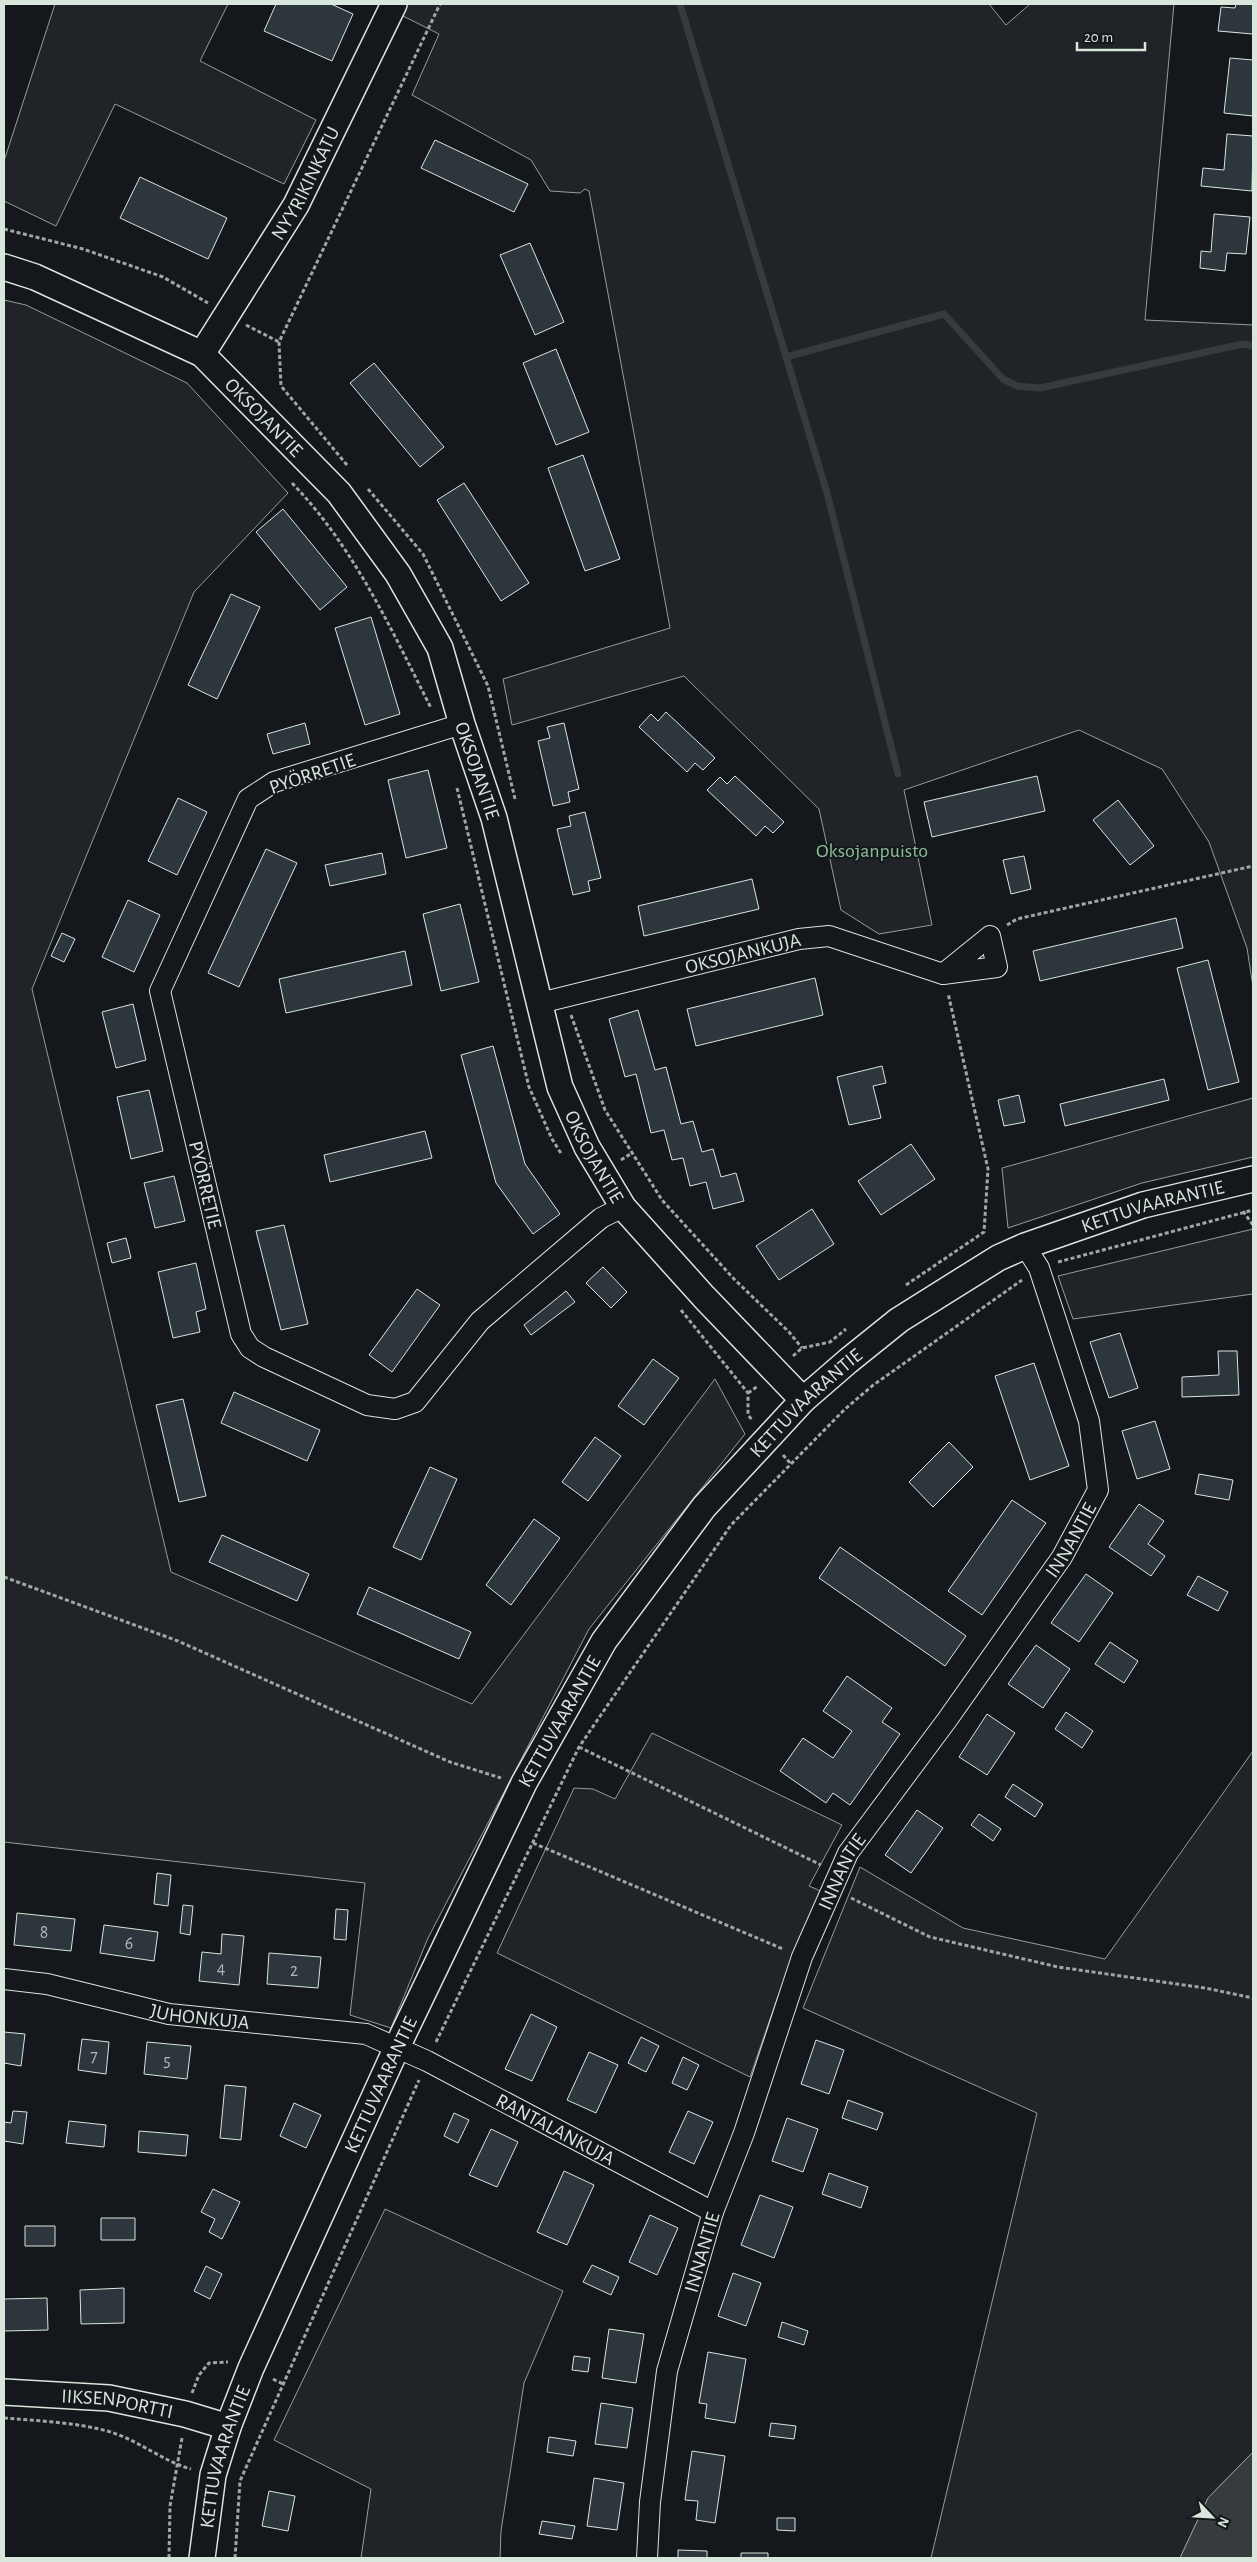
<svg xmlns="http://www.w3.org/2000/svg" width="1257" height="2562" viewBox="0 0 1257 2562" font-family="'Alegreya Sans',sans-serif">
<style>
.green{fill:#202428;stroke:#939e99}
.water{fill:#363b3e;stroke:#939e99}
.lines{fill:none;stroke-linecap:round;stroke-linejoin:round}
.stream{stroke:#363b3e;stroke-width:7}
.building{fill:#2c363c;stroke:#d8e6dc}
.minor-casing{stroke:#d8e6dc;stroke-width:22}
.tertiary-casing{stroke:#d8e6dc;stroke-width:28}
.path{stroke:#9da8a2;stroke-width:3;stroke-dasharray:4 2.5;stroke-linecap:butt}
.minor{stroke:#14181c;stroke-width:20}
.tertiary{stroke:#14181c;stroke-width:25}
.labels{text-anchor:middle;stroke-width:4;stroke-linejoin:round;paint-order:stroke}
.number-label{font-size:18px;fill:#adbab4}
.street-label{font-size:20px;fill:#d8e6dc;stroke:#14181c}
.park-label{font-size:20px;fill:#8ac095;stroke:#14181c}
</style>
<rect width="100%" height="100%" fill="#14181c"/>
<path class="green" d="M55,4H228L200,61L316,120L284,184L115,104L56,226L4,201V161Z
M379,4H989L1006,25L1030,4H1174L1145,320L1253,325V987L1247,948L1209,842L1162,769L1079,730L904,790L932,925L879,934L841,910L819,809L684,676L512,725L503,679L670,628L589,191L585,189L580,193L550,191L531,160L412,95L439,34Z
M4,300L26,305L187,383L288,493L194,592L32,989L171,1572L472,1704L715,1379L745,1434L589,1629L428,1938L391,2028L350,2015L365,1883L4,1842Z
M1253,1098V1157L1142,1183L1008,1228L1002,1168Z
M1253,1229V1294L1073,1319L1058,1276Z
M652,1733L842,1825L809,1886L823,1892L777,1999L750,2077L497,1953L574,1788L593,1789L615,1799Z
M1253,1751V2452L1208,2498L1180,2558H931L1037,2113L803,2008L860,1867L963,1928L1105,1959Z
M385,2209L563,2291L524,2383L501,2531L500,2558H361L371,2489L274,2440Z"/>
<path class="water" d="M1253,2452V2558H1180L1208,2498Z"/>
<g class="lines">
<path class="stream" d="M680,4L827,493L898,774
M786,357L944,314L1003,379L1017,386L1040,388L1243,344L1253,346"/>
</g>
<path class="building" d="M276,4H331L353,14L332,61L264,31Z
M1236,4H1253V34L1218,31L1221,7L1235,8Z
M1230,58L1253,60V116L1224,113Z
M1227,134L1253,136L1252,191L1201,186L1203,168L1224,170Z
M435,140L528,184L514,212L421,168Z
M140,177L227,218L208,259L120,218Z
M1214,214L1250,217L1246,254L1227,253L1225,271L1200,268L1201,251L1211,252Z
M530,243L564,322L535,335L500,255Z
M556,349L589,432L556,445L523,363Z
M374,363L444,447L420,467L350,383Z
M583,455L620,559L585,571L548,468Z
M464,483L529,583L501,601L437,500Z
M283,509L347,587L320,610L256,532Z
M231,594L260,607L217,699L188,685Z
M371,617L400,714L365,725L335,628Z
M666,712L715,758L703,770L695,763L687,772L639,727L651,714L658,721Z
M305,723L310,744L273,754L267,734Z
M564,723L579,789L568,792L570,802L553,806L538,741L550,738L547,727Z
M428,770L447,848L406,858L388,780Z
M735,776L784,822L773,833L765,826L756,836L707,790L720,777L727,784Z
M1037,776L1045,811L932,837L924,802Z
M178,798L207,812L177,875L148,861Z
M1118,800L1154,846L1130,865L1093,820Z
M585,812L601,878L588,881L590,891L573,895L557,829L571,826L569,816Z
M266,849L297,863L239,987L208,973Z
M382,853L386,874L330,886L325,865Z
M1024,856L1031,889L1011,894L1003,860Z
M752,879L759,909L644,936L638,906Z
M128,900L160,915L134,972L102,957Z
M460,904L479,982L441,991L423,914Z
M1176,918L1183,948L1040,981L1033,951Z
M62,933L75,939L64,962L51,956Z
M405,951L412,985L286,1013L279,979Z
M1208,960L1239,1082L1208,1090L1177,968Z
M815,978L823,1015L696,1046L687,1009Z
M133,1004L146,1060L116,1068L102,1012Z
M638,1010L655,1070L666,1067L681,1124L693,1121L702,1152L713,1149L721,1177L736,1173L744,1201L713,1209L706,1182L690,1186L683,1158L672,1160L664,1130L651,1133L636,1074L625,1077L609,1019Z
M493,1046L525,1164L560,1214L533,1234L496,1183L461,1055Z
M882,1066L886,1083L873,1086L881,1118L849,1125L837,1077Z
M1164,1079L1169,1100L1065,1126L1060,1104Z
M149,1090L163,1151L131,1159L117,1097Z
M1019,1095L1025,1122L1004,1126L998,1100Z
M425,1131L432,1158L330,1182L324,1155Z
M911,1144L935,1179L881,1215L858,1181Z
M174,1176L185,1221L155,1228L144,1183Z
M812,1209L834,1244L779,1280L756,1246Z
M284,1225L308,1324L281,1330L256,1231Z
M126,1238L131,1258L112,1263L107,1243Z
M196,1263L206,1309L196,1312L200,1332L173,1338L158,1272Z
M603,1267L627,1292L611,1308L586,1283Z
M417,1289L440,1305L392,1372L369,1355Z
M566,1291L575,1302L531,1335L524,1325Z
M1120,1333L1138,1388L1109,1398L1090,1342Z
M1218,1351H1237L1239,1395L1182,1397V1377L1219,1375Z
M653,1359L679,1378L644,1425L618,1406Z
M1034,1363L1069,1466L1030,1480L995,1376Z
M234,1392L320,1430L307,1461L221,1423Z
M183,1399L206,1496L179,1502L156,1405Z
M1155,1421L1170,1469L1137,1479L1122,1431Z
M595,1437L621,1456L588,1501L562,1482Z
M949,1442L973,1467L933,1507L909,1482Z
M430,1467L457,1479L421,1560L393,1547Z
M1199,1474L1233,1480L1229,1500L1195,1494Z
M1012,1500L1046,1523L982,1615L948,1591Z
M1139,1504L1164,1521L1148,1544L1165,1556L1151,1576L1109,1547Z
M534,1519L560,1538L511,1605L486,1585Z
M222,1535L309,1574L297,1601L209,1562Z
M840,1547L966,1636L945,1666L819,1578Z
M1086,1574L1113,1593L1079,1642L1051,1623Z
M1198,1576L1228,1592L1218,1611L1187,1595Z
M369,1587L471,1632L459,1659L357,1614Z
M1110,1642L1138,1661L1124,1683L1095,1664Z
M1036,1645L1070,1669L1043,1708L1008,1684Z
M847,1676L892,1708L882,1722L900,1734L850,1805L833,1793L826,1803L780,1771L803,1738L833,1758L852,1731L823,1711Z
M1066,1712L1093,1731L1082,1748L1055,1729Z
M987,1714L1015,1733L987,1775L959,1757Z
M1013,1784L1043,1804L1035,1817L1005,1797Z
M917,1810L943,1828L911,1873L885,1855Z
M979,1814L1001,1829L993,1841L971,1825Z
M157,1873L171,1875L168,1906L154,1904Z
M183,1905L193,1906L190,1935L180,1933Z
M336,1909L348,1910L346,1940L334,1939Z
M17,1913L75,1919L71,1951L14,1945Z
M104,1925L158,1932L154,1961L100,1953Z
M222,1934L244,1936L239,1985L199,1981L202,1952L221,1954Z
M269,1953L321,1957L318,1988L267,1984Z
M531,2014L557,2027L532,2081L505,2069Z
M4,2032L25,2034L21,2066L4,2063Z
M641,2037L659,2046L646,2072L628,2063Z
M82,2039L109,2042L106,2074L78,2070Z
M816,2040L844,2050L829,2094L801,2084Z
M147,2042L191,2046L187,2079L144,2074Z
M589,2052L618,2065L596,2113L567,2100Z
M683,2057L699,2065L687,2090L672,2083Z
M225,2085L246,2087L241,2140L220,2138Z
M848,2100L883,2113L877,2130L842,2118Z
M294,2103L321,2115L306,2148L280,2136Z
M13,2111L27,2112L23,2144L4,2141V2122L11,2123Z
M688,2111L713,2122L694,2164L669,2152Z
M454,2113L469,2120L458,2143L444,2136Z
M787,2118L818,2129L803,2172L772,2161Z
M69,2121L106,2125L104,2147L66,2143Z
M491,2129L518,2142L497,2187L469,2175Z
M139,2131L188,2135L186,2156L138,2152Z
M564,2171L594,2185L567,2245L537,2232Z
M829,2173L868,2187L861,2208L822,2194Z
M213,2189L240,2202L222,2239L209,2232L215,2219L201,2212Z
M760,2195L793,2207L774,2258L741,2245Z
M650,2215L678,2228L657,2275L629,2262Z
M101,2218H135V2240H101Z
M25,2226H55V2246H25Z
M592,2265L619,2277L611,2295L583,2282Z
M206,2266L222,2274L210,2299L194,2291Z
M733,2273L761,2283L746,2326L718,2316Z
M124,2288V2323L81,2324L80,2290Z
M47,2298L48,2330L4,2331V2299Z
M782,2322L808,2331L804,2345L778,2337Z
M609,2329L644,2334L636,2383L602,2378Z
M708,2352L746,2359L735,2423L705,2418L707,2404L699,2403Z
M574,2356L590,2358L588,2372L572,2370Z
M601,2403L633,2408L627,2448L595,2444Z
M771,2423L796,2426L794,2439L769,2436Z
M549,2437L576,2441L573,2456L547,2452Z
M692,2451L725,2456L715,2523L696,2520L698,2501L685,2500Z
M594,2478L624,2483L617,2530L587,2526Z
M269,2491L295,2496L288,2531L262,2526Z
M777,2518H795V2531L777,2530Z
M542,2521L575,2526L572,2539L539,2534Z
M678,2550L707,2551V2558H678Z
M741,2553H768V2558H741Z"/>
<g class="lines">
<g class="minor-casing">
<g id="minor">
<path id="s1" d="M462,724L274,782L248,799L160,991L241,1334L250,1348L264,1357L367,1405L395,1409L415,1402L480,1321L601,1218L623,1207"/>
<path id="s2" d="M540,1003L799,939L829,936L943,974L997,967L990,936L943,974"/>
<path id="s3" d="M4,1979L47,1984L169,2014L366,2034L427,2061L713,2212"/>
<path id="s4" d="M647,2558L650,2502L667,2371L713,2212L744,2133L802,1957L848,1853L947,1720L1062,1557L1098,1490L1089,1421L1039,1268L1025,1246"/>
</g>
</g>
<g class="tertiary-casing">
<g id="tertiary">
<path id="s5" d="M4,267L35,277L202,354L339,493L398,574L440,648L462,724L494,818L560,1087L587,1147L623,1207L704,1297L803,1400"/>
<path id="s6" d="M202,354L296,205L394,4"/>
<path id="s7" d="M4,2392L109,2398L185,2414L228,2427"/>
<path id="s8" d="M202,2558L213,2475L228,2427L251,2368L397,2047L524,1783L604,1641L704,1507L803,1400L848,1361L899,1320L998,1258L1025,1246L1143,1205L1253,1179"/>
</g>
</g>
<path class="path" d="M4,229L83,249L163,277L208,303
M246,325L279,342
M347,465L281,386L279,342L440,4
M292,483C354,547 391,629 431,708
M368,489L423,554L488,686L515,799
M457,788L529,1087L552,1139L562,1155
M1007,925L1017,919L1253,866
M571,1015L605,1110L662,1200L734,1279L789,1332L802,1348
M621,1160L632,1153
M1243,1211L1253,1225
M1058,1262L1253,1210
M906,1285L984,1232L988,1169L948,993
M681,1310L748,1393V1415L753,1421
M793,1356L802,1348L830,1342L846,1329
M748,1393L758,1386
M783,1455L791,1464
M4,1577L178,1641L450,1762L501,1778
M579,1747L821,1865
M533,1843L783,1949
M851,1898L930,1937L1058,1967L1205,1988L1253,1998
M436,2042L579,1747L731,1525L844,1410L872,1386L1022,1280
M273,2379L283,2384
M192,2393L199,2375L209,2363L228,2362
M4,2418C38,2421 74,2422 107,2431C137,2439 162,2461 191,2469
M169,2558L170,2506L182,2438
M235,2558L240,2481L419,2080"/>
<use href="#minor" class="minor"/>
<use href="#tertiary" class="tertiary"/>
</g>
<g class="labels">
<g class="number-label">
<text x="44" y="1938">8</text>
<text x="129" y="1949">6</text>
<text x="221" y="1974">4</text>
<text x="294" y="1976">2</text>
<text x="94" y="2062">7</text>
<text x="167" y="2066">5</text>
</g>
<g class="street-label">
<text dy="7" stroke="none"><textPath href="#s6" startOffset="200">NYYRIKINKATU</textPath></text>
<text dy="7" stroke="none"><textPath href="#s5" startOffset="305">OKSOJANTIE</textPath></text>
<text dy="7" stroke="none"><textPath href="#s5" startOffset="725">OKSOJANTIE</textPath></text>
<text transform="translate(312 773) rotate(-19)" y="7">PYÖRRETIE</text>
<text dy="7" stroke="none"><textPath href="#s2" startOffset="209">OKSOJANKUJA</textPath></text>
<text dy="7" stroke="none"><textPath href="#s5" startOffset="1130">OKSOJANTIE</textPath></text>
<text dy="7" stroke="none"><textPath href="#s1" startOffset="638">PYÖRRETIE</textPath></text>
<text dy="7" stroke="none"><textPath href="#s8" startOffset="1724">KETTUVAARANTIE</textPath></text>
<text dy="7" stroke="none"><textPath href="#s8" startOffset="1319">KETTUVAARANTIE</textPath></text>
<text dy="7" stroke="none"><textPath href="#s4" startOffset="1122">INNANTIE</textPath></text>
<text dy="7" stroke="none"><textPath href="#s8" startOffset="914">KETTUVAARANTIE</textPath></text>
<text dy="7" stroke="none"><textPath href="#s4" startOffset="718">INNANTIE</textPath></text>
<text dy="7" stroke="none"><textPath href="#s3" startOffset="200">JUHONKUJA</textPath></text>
<text dy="7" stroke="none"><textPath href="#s8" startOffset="509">KETTUVAARANTIE</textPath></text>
<text dy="7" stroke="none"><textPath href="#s3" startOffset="579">RANTALANKUJA</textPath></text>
<text dy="7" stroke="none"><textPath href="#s4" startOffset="312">INNANTIE</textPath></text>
<text dy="7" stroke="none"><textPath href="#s7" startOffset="114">IIKSENPORTTI</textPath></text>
<text dy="7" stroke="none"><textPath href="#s8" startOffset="104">KETTUVAARANTIE</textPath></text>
</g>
<g class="park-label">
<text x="872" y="857">Oksojanpuisto</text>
</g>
</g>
<rect width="1257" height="2562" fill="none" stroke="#d8e6dc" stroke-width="10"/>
<g transform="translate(1212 2517) rotate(115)" stroke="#14181c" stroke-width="4" paint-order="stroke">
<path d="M0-4L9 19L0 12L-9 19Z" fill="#d8e6dc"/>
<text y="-8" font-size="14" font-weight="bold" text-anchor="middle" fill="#d8e6dc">N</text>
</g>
<path d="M1077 42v8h68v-8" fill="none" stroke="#d8e6dc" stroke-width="2.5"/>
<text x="1084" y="42" font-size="15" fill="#d8e6dc" stroke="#14181c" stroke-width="4" paint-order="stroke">20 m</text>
</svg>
